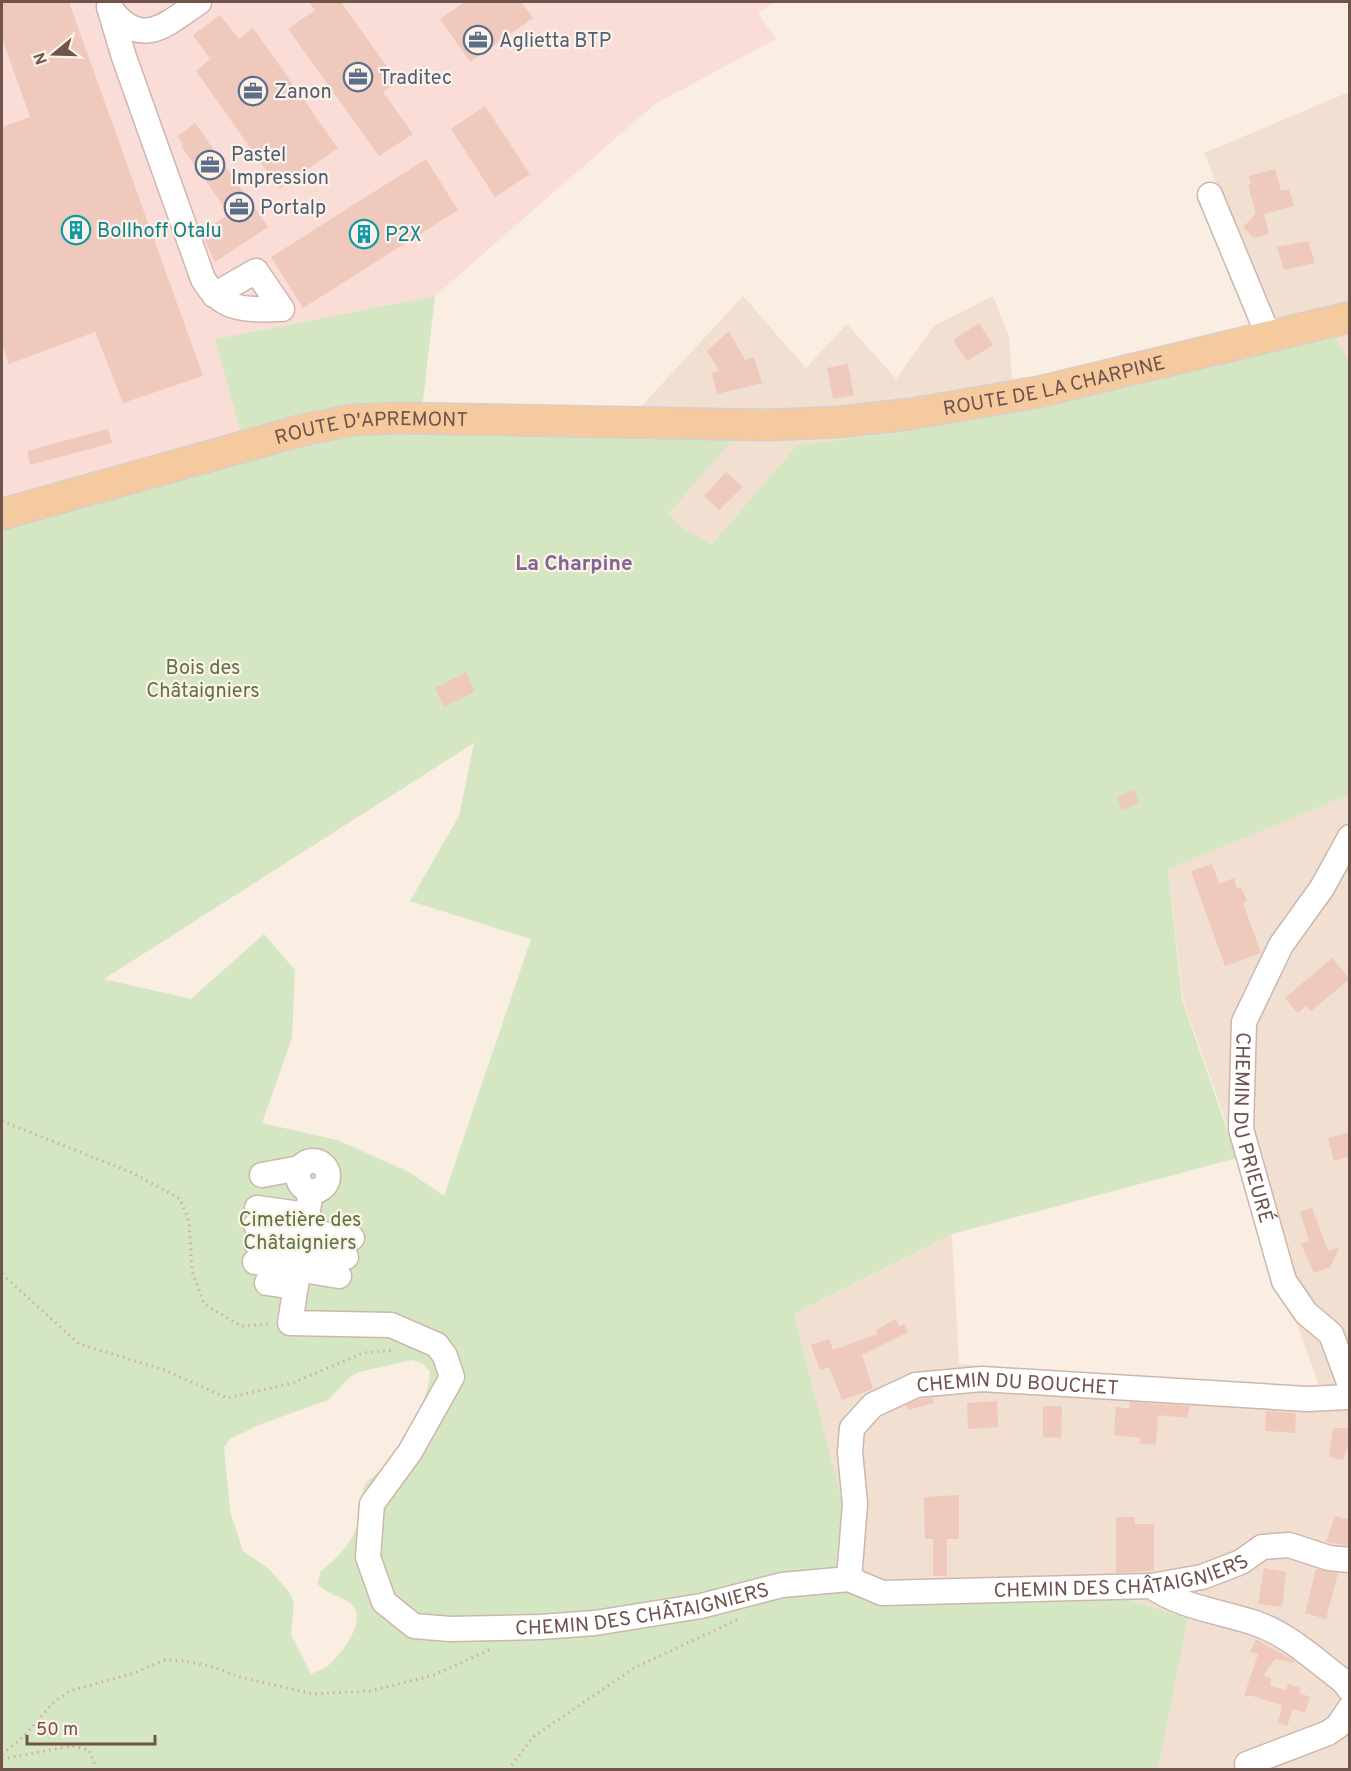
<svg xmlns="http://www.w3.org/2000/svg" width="1351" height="1771" viewBox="0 0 1351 1771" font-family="Overpass,sans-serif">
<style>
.residential{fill:#f1dfd1}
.commercial{fill:#faddd7}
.green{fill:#d5e6c2;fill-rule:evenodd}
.building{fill:#eec9bc}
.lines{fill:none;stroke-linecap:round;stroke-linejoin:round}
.minor-casing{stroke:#cdb7ad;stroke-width:27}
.major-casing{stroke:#d7cfcd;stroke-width:33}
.path{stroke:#d2ad9f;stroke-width:3;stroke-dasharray:1.5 4.5;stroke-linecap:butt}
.minor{stroke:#fff;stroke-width:24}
.major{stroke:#f5ca9f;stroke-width:30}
.labels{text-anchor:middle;stroke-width:4.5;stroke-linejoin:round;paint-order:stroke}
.service-label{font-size:20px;fill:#4e5e75;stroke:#fef2e8;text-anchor:start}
.culture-label{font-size:20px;fill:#0d838f;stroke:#fef2e8;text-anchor:start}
.street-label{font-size:20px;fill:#70534b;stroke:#fef2e8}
.park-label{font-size:20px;fill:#587543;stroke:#fef2e8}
.neighbourhood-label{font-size:21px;font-weight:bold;fill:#7e6693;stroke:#fef2e8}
</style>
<rect width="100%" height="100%" fill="#faeee2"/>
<path class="residential" d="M1349,92V365L1334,335L1272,318L1204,153Z
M743,296L806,368L847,324L896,379L934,326L993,296L1009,336L1012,380L997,414L911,431L797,445L712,544L687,531L668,515L636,412Z
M1349,795V1769H1158L1188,1618L1123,1598H867L794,1314L952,1234L959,1364L1320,1389L1183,1000L1168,868Z"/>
<path class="commercial" d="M2,2H774L758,13L776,39L655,104L435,296L215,339L242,438L2,505Z"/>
<path class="green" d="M435,296L422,409L242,438L215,339Z
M1334,335L1350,365L1349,795L1168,869L1182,1000L1237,1158L952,1234L794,1314L867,1598H1123L1188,1618L1158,1769L2,1770V525L344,431H740L668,514L687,531L712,544L797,445L911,431L1126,388ZM474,743L459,816L410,901L531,939L444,1196L409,1172L337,1140L262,1123L292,1038L295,970L264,934L191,999L104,979ZM412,1360L422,1363L430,1371C429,1399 406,1443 388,1463C382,1471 370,1477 365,1485C361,1492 361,1505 360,1513C356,1540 341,1555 320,1572L318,1584C328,1596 343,1595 353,1606C366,1622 343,1651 331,1663C327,1668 317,1671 311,1674L291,1635L294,1603L290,1593L269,1569L243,1551L230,1511L224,1447L230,1439L259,1425L328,1400L350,1377L359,1372Z"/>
<path class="building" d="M2,2H69L203,376L123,403L95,332L9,364L2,344V127L30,117L2,38Z
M309,2H341L397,81L383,92L413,134L379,156L288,29L315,10Z
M465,2H521L533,18L470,62L440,19Z
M220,15L239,39L253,28L338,148L279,189L196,71L210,59L193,35Z
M485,106L530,174L495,197L451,129Z
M195,123L268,227L215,262L201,232L229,214L181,146L183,144L178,136Z
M426,159L458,210L303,308L271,257Z
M1275,169L1281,191L1289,189L1294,206L1264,214L1269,234L1254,238L1243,227L1256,214L1248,185L1251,184L1249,176Z
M1308,241L1315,263L1284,270L1277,247Z
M979,323L993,345L967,361L953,340Z
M729,331L745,360L754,357L762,383L717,394L712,373L720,371L707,351Z
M848,364L854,395L833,399L827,368Z
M108,429L112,443L30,465L27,451Z
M726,472L743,487L719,510L704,496Z
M466,672L475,692L444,707L435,688Z
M1134,790L1139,803L1122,810L1117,797Z
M1212,864L1219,884L1234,878L1237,889L1241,887L1247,901L1243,903L1261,953L1225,966L1191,871Z
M1332,958L1350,979L1311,1011L1306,1006L1298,1013L1285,998Z
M1350,1132V1156L1334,1161L1328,1138Z
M1312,1208L1328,1251L1340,1247L1330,1267L1314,1273L1301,1244L1309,1241L1300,1212Z
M896,1319L899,1326L904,1324L908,1332L862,1355L873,1389L842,1400L829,1367L820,1370L811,1345L829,1339L833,1350L878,1334L876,1330Z
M933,1398L934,1403L908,1410L906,1405L920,1399Z
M997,1401L998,1427L968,1429L967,1403Z
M1130,1402L1190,1406L1187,1418L1158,1415L1156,1445L1139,1443L1140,1438L1114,1435L1116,1407L1129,1409Z
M1043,1406H1062L1061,1438L1043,1437Z
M1266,1411L1296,1413L1295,1433L1265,1431Z
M1333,1428H1350V1448L1347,1447L1343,1460L1329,1457Z
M959,1495V1539H947V1576H933V1539H925L924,1497Z
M1335,1516L1350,1520V1546L1326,1542Z
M1116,1517H1135V1524H1154V1571L1116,1573Z
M1264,1568L1286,1572L1282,1607L1258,1604Z
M1316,1569L1338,1573L1326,1619L1305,1613Z
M1256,1639L1294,1661L1293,1663L1275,1659L1263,1676L1271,1678L1270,1686L1286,1690L1288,1684L1301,1688L1299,1693L1310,1697L1305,1713L1293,1709L1287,1726L1278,1723L1282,1705L1249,1695L1247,1697L1244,1696L1258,1654L1250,1652Z"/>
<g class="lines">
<g class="minor-casing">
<g id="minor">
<path d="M109,7L124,57L203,279C222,312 247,310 282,309L256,271L214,295"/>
<path d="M111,9C141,50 167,24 199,2"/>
<path d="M1210,195L1269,337"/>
<path id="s1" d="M1350,837L1322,888L1281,945L1244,1022L1241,1129L1284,1281L1306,1313L1331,1334L1350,1385"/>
<circle cx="313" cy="1176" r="15"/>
<path d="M262,1175L300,1168"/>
<path id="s2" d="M311,1191L290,1323L391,1325L437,1345L445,1356L452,1377L410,1452L372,1504L368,1557L384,1602L414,1626L450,1629L540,1627L595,1623L701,1606L782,1585L849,1579L882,1593L1151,1586L1202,1577L1241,1562L1262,1547L1289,1545L1329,1558L1350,1560"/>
<path d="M257,1208L307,1215"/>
<path d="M256,1225L352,1238"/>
<path d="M256,1243L346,1257"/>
<path d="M255,1262L339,1276"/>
<path d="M267,1283L294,1287"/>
<path id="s3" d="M849,1579L855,1504L850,1452L852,1428L873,1405L916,1385L982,1379L1307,1399L1350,1397"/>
<path d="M1151,1586C1183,1608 1219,1611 1255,1623C1288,1634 1315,1660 1343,1681L1350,1690"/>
<path d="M1247,1764L1328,1733L1338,1726L1350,1708"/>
</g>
</g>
<g class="major-casing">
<g id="major">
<path id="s4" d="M2,514L303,430L352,420L398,418L769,425L840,422L911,414L1038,392L1350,317"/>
</g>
</g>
<path class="path" d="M2,1121L135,1174L180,1199L189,1221L192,1271L204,1304L241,1326L270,1324
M2,1274L79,1344L165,1370L227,1398L292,1383L363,1353L394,1350
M2,1754L22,1738L54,1702L70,1691L134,1673L165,1660L185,1661L213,1667L240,1677L313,1694L370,1691L434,1675L491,1649
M2,1759L72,1746L89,1750L97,1770
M508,1770L533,1737L634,1668L741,1618"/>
<use href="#minor" class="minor"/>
<use href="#major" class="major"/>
</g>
<defs>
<g id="office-ring" transform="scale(1.5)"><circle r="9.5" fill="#fef2e8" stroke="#5c6f8a" stroke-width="1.5"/><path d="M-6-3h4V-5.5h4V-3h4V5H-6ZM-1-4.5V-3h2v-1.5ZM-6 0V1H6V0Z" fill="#5c6f8a"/></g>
<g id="building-ring" transform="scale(1.5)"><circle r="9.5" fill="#fef2e8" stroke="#0f9aa8" stroke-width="1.5"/><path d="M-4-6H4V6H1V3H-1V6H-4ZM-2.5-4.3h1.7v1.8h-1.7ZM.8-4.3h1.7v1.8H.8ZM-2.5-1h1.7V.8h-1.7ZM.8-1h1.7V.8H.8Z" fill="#0f9aa8"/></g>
</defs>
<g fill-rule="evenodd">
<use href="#office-ring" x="478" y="40"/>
<use href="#office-ring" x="358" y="77"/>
<use href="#office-ring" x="253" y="91"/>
<use href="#office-ring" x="210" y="165"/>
<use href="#office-ring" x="239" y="207"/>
<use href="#building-ring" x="76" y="230"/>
<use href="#building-ring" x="364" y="234"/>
</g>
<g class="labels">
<g class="service-label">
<text x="499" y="47">Aglietta BTP</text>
<text x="379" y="84">Traditec</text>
<text x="274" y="98">Zanon</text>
<text x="231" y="161">Pastel<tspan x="231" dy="23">Impression</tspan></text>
<text x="260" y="214">Portalp</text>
</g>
<g class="culture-label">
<text x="97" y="237">Bollhoff Otalu</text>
<text x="385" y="241">P2X</text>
</g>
<g class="street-label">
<text dy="7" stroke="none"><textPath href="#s4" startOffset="1068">ROUTE DE LA CHARPINE</textPath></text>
<text dy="7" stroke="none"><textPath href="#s4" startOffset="381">ROUTE D'APREMONT</textPath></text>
<text dy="7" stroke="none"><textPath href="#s1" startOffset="321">CHEMIN DU PRIEURÉ</textPath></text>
<text dy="7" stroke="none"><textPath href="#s3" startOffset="332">CHEMIN DU BOUCHET</textPath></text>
<text dy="7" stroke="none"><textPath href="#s2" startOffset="1326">CHEMIN DES CHÂTAIGNIERS</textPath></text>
<text dy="7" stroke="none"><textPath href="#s2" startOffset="840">CHEMIN DES CHÂTAIGNIERS</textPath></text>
</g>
<g class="park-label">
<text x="203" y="674">Bois des<tspan x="203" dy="23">Châtaigniers</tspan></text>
<text x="300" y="1226">Cimetière des<tspan x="300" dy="23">Châtaigniers</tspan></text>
</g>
<g class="neighbourhood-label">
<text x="574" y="570">La Charpine</text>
</g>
</g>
<rect width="1351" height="1771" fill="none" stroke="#70534b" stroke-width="6"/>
<g transform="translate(54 54) rotate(251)" stroke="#fef2e8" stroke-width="4.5" paint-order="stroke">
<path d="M0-4.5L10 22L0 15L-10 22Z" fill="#70534b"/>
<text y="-9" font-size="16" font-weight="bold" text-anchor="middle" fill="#70534b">N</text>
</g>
<path d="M27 1735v9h128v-9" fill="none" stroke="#70534b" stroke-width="3"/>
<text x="36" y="1735" font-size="18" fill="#70534b" stroke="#fef2e8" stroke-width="4.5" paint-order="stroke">50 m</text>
</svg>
